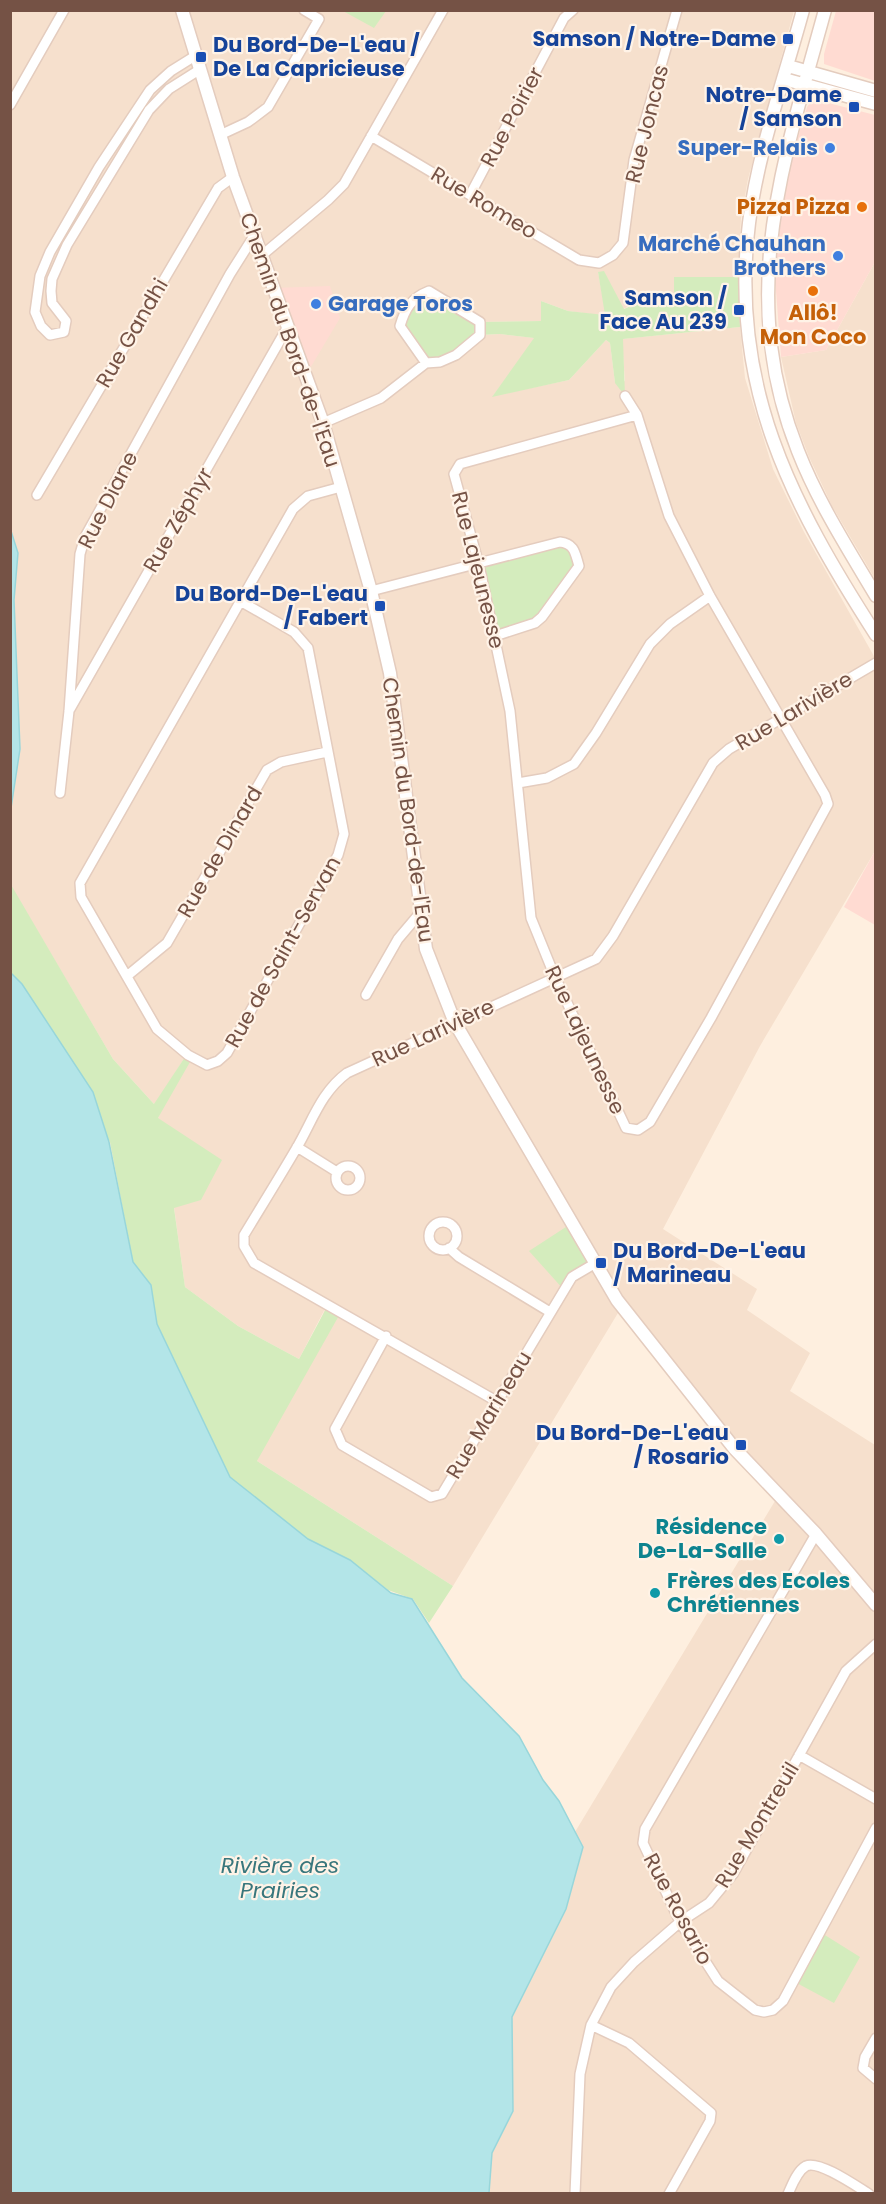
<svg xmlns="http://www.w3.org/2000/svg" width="886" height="2204" viewBox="0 0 886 2204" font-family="Poppins,sans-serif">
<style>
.residential{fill:#f6e0cd}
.commercial{fill:#ffdbd2}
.green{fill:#d4ecbd}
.water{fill:#b3e5e8;stroke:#98d6da;stroke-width:1.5}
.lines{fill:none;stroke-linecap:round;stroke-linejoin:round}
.minor-casing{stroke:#e4ccbe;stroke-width:12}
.tertiary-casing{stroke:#e4ccbe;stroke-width:15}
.minor{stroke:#fff;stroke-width:9}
.tertiary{stroke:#fff;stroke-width:12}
.transit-dot{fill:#1a4fb4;stroke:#fff3e7;stroke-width:2}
.shop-dot{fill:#3f7fe0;stroke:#fff3e7;stroke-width:2}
.food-dot{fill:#e8710a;stroke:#fff3e7;stroke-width:2}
.culture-dot{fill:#0f9aa8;stroke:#fff3e7;stroke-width:2}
.labels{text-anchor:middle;stroke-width:4.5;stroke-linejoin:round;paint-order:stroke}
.transit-label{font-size:21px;font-weight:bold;fill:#164399;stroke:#fff3e7;text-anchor:end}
.street-label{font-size:21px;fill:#755245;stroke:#fff3e7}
.shop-label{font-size:21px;font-weight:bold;fill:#366cbe;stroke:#fff3e7;text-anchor:end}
.food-label{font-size:21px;font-weight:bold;fill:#c56008;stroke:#fff3e7;text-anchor:end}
.culture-label{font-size:21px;font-weight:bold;fill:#0d838f;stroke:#fff3e7;text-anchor:end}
.water-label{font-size:22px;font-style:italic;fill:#38767c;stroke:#fff3e7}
</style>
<rect width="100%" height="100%" fill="#feefdf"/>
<path class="residential" d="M10,11H794L748,179L741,218L738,277H675L674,298L652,297L623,309L604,272H598L606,316L568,311L541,301L542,321L480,322L481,335L500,334L535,338L493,396L569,380L606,340L610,343L615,383L625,381L622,339L740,327L745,378L773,469L804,532L875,658V851L760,1046L663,1229L757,1289L747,1310L810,1353L790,1391L875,1445V1597L735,1441L624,1303L453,1586L257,1461L327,1305L299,1359L238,1326L185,1287L174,1207L158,1118L185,1057L155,1105L113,1059L11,886V808L20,748L14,600L18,555L10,533Z
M875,262V579L832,506L809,457L796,423L781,357L826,350Z
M778,1496L875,1605V2193L489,2194L492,2153L513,2111L512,2017L566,1909L583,1847L575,1832Z"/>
<path class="commercial" d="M836,11H875V81L824,64V54Z
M813,99L875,115V262L826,350L781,357L775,278L778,225L783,187L807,107Z
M330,286L340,318L306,375L273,288Z
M875,851V925L844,907Z"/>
<path class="green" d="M343,11L386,10V11L374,28Z
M604,271L624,309L652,297L674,298V277H738L740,327L623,339L625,396L615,383L610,343L606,340L569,380L492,397L534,338L500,334L480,335L456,355L426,363L400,326L404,310L429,291L480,322L541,321V301L568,311L605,315L598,272Z
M568,543L579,566L542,617L495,636L479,565Z
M10,883L113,1059L154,1104L185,1057L190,1062L158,1118L222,1160L201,1200L174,1208L185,1287L238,1326L299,1359L328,1305L341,1312L257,1461L453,1586L429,1623L413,1599L388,1590L350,1560L308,1539L230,1477L157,1324L151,1285L133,1262L110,1142L49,1026L11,972Z
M569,1225L594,1264L564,1290L529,1251Z
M820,1932L860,1957L834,2003L793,1981Z"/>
<path class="water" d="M11,531L18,553L14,600L20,749L11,808Z
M10,972L22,984L93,1092L109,1142L133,1262L151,1285L157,1324L230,1477L308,1539L350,1560L391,1593L412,1599L462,1678L519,1736L543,1780L559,1801L583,1847L566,1909L512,2017L513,2111L492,2153L489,2193H11Z"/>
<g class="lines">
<g class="minor-casing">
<path id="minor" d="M195,56L171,71L150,90L99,167L50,252L40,276L35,312L41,326L50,335L64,332L66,321L52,303L51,291L52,279L67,245L149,110L169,89L199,70
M10,105L64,10
M220,135L248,122L268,107L319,19L304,10
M371,136L579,260L599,263L613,255L623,243L634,160L677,10
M470,195L564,18L573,10
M261,256L328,200L344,184L443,10
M625,396L637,415
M637,415L669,516L710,596L825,795L828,804L711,1018L650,1122L638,1130L626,1128L555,977L531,918L510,711L479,565L454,474L460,464Z
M323,423L381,398L426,363L440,362L456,355L480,335V322L429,291C411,298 405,309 400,326L426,363
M37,495L218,188L233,177
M371,591L560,542C575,544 575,553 579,566L542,617L535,623L495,636
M242,602L294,632L308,648L344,834L338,855L227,1053L218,1061L207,1065L188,1055L157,1029L81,897L80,883L293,509L308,496L341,487
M70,709L287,328
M518,783L547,778L574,764L596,733L650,644L670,624L710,596
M60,793L69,711L80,554L85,537L230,274L254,236
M127,976L167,943L267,770L281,762L327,752
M366,995L398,939L420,913
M297,1147L337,1172
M336 1178a12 12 0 1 1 24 0a12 12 0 1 1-24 0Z
M429 1236a14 14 0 1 1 28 0a14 14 0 1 1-28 0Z
M449,1248L459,1257L550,1312
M386,1336L335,1429L342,1445L431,1497L442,1494L572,1277L594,1264
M498,1402L254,1263L244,1246V1235C261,1207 279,1178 296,1149C312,1122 321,1092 347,1073L596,959L613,936L713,763L729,749L876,663
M816,1534L645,1829L643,1843L680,1922L718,1981L755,2010L764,2012L773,2010L783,2001L876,1828
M799,1755L876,1799
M591,2025L629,2043L711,2113L710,2121L669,2194
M876,2038L865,2057L863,2068L876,2079
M575,2194L580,2074L591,2025L611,1987L634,1962L680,1922L709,1903L733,1874L846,1671L876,1644
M788,2194C792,2185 797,2171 806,2166C819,2160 856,2186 869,2194"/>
</g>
<g class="tertiary-casing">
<path id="tertiary" d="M182,10L233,177L323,423L371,591L390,673L426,949L455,1023L617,1300L734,1448L816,1534L876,1605
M803,10C784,80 758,151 749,223C729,385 791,503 876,635
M825,10C783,163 736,295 798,451C818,502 848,549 876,596
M788,66L876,91
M784,79L876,104"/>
</g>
<use href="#minor" class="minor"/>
<use href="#tertiary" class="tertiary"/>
</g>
<g class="transit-dot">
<rect x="782" y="33" width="12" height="12" rx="3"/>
<rect x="195" y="51" width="12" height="12" rx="3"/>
<rect x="848" y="101" width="12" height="12" rx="3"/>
<rect x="733" y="304" width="12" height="12" rx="3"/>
<rect x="374" y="600" width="12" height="12" rx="3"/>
<rect x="595" y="1257" width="12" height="12" rx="3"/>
<rect x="735" y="1439" width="12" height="12" rx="3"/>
</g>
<g class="shop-dot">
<circle cx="830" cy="148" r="6"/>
<circle cx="838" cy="256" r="6"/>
<circle cx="316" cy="304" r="6"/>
</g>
<g class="food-dot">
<circle cx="862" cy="207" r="6"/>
<circle cx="813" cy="291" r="6"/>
</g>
<g class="culture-dot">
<circle cx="779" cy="1539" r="6"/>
<circle cx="655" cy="1593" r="6"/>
</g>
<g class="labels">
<g class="transit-label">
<text x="776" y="46">Samson / Notre-Dame</text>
<text x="213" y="52" text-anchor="start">Du Bord-De-L'eau /<tspan x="213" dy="24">De La Capricieuse</tspan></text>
<text x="842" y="102">Notre-Dame<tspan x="842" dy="24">/ Samson</tspan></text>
<text x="727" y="305">Samson /<tspan x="727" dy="24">Face Au 239</tspan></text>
<text x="368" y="601">Du Bord-De-L'eau<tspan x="368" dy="24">/ Fabert</tspan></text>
<text x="613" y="1258" text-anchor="start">Du Bord-De-L'eau<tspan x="613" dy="24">/ Marineau</tspan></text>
<text x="729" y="1440">Du Bord-De-L'eau<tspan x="729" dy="24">/ Rosario</tspan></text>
</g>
<g class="street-label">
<text transform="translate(512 117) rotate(-62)" y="7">Rue Poirier</text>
<text transform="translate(647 124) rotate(-76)" y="7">Rue Joncas</text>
<text transform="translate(484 203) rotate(31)" y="7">Rue Romeo</text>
<text transform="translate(132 333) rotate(-60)" y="7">Rue Gandhi</text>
<text transform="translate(290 340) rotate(71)" y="7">Chemin du Bord-de-l'Eau</text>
<text transform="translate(108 500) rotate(-63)" y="7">Rue Diane</text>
<text transform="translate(178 520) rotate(-60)" y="7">Rue Zéphyr</text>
<text transform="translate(478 570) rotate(76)" y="7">Rue Lajeunesse</text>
<text transform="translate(794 711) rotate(-31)" y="7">Rue Larivière</text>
<text transform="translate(408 810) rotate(82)" y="7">Chemin du Bord-de-l'Eau</text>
<text transform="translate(220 852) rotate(-60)" y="7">Rue de Dinard</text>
<text transform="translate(283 952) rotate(-61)" y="7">Rue de Saint-Servan</text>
<text transform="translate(433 1033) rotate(-25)" y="7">Rue Larivière</text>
<text transform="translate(585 1040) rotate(65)" y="7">Rue Lajeunesse</text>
<text transform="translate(489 1415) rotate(-59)" y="7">Rue Marineau</text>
<text transform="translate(757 1825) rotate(-59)" y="7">Rue Montreuil</text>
<text transform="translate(678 1909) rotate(62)" y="7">Rue Rosario</text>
</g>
<g class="shop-label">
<text x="818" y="155">Super-Relais</text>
<text x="826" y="251">Marché Chauhan<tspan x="826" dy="24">Brothers</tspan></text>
<text x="328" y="311" text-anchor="start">Garage Toros</text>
</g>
<g class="food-label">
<text x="850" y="214">Pizza Pizza</text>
<text x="813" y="320" text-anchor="middle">Allô!<tspan x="813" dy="24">Mon Coco</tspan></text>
</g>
<g class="culture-label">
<text x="767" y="1534">Résidence<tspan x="767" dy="24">De-La-Salle</tspan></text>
<text x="667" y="1588" text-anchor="start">Frères des Ecoles<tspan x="667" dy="24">Chrétiennes</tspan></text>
</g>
<g class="water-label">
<text x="280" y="1873">Rivière des<tspan x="280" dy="25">Prairies</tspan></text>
</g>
</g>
<rect width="886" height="2204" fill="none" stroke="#755245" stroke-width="24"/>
</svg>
